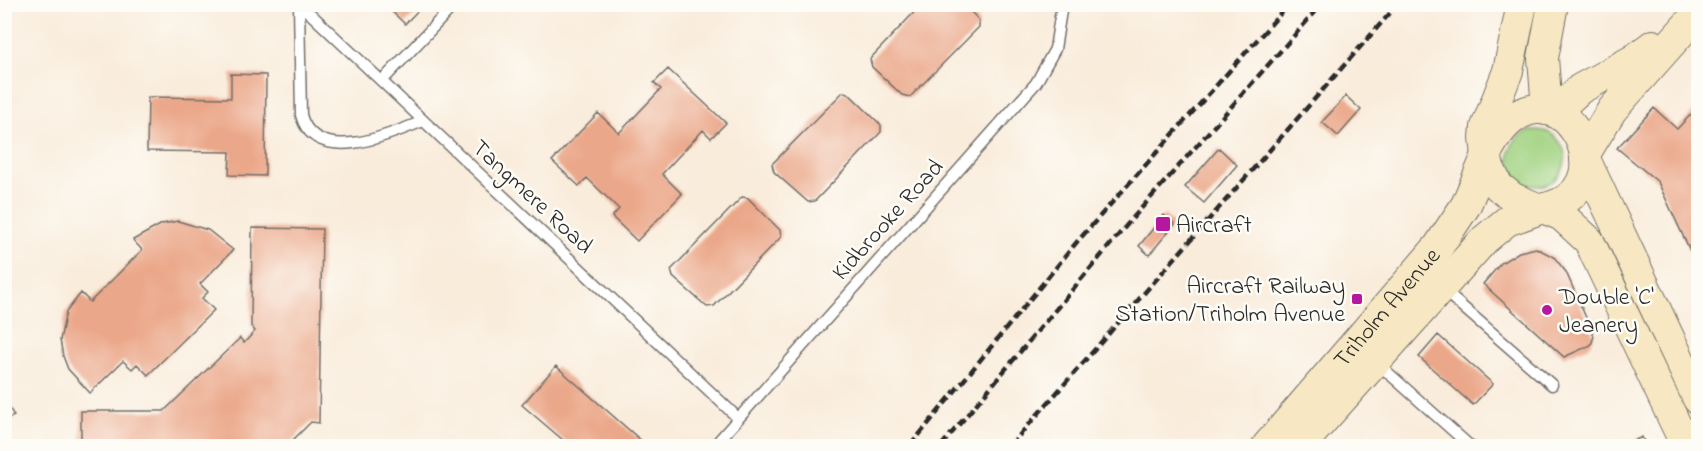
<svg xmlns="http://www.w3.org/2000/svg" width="1703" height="451" viewBox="0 0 1703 451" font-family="'Indie Flower',sans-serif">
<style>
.green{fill:#a2d382;stroke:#667f56;stroke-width:1.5}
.building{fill:#eba789}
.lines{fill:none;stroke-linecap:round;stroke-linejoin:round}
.lane-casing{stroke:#736f69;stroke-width:13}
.secondary-casing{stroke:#736f69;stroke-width:32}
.lane{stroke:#fff;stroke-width:10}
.secondary{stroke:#f7e8c3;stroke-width:30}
.rail{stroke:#2b2b2b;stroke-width:4.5;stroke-dasharray:9 4.5;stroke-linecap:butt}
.poi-dot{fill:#b5179e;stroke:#fdfcf7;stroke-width:2}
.labels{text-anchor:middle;stroke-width:5;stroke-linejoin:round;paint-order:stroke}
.street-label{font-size:24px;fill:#2b2b2b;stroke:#fdfcf7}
.poi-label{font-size:24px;fill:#2b2b2b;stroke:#fdfcf7;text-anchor:start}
</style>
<rect width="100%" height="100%" fill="#fdfcf7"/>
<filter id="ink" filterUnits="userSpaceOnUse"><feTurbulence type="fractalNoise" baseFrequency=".0167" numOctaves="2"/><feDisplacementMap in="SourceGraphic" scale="12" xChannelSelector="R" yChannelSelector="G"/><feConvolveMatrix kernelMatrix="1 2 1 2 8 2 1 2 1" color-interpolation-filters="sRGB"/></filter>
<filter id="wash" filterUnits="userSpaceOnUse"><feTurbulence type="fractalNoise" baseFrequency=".008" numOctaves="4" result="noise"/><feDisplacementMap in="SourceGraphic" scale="24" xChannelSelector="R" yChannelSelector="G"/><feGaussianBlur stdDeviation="1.35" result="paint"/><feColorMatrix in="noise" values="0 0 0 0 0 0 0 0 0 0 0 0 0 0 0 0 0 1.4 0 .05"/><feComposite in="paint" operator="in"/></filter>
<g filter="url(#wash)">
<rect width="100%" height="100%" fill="#f9ecdb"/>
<path class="green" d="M1509 158a28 28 0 1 1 56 0a28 28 0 1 1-56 0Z"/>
<g id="blocks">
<path class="building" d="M384,4H424L405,24Z
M922,4H963L979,20V27L910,97L902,95L872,67L870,59Z
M668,69L726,123L711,138L703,130L662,174L682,194L637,241L612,217L619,209L587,178L579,186L552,161L598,113L619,133L661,89L654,83Z
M231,74L266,75L265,176L229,175L230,152L147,151L148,97L231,98Z
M843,92L848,93L881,125V132L815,201L808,202L774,172L772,164Z
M1346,96L1361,110L1338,136L1322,122Z
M1698,107V268L1658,182L1617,148L1654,108L1677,129Z
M1219,148L1237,165L1204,203L1185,187Z
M742,197L748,198L780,230L781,237L714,306L707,307L673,277L671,270Z
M1164,215L1175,224L1149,255L1139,246Z
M178,221L208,230L233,250L200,284L208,292L202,298L214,310L148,375L137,364L132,369L123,361L90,393L68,369L63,356L60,340L66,312L81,293L90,302L142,250L133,240L162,224Z
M252,228L322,229L319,423L311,422L287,446H81V411H164L240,338L244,343L255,331L251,326Z
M1536,248L1554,257L1566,272L1594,336L1591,345L1564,357L1483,284L1501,263L1519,252Z
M1438,335L1493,384L1473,405L1419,357Z
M556,366L645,444L642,446H570L522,405Z
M4,398L14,416L4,421Z
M1642,437L1646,446H1622Z"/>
</g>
</g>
<g filter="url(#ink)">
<use href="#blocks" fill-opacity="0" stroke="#736f69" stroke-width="1.5"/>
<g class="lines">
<g class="lane-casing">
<path id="lane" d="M299,4L301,115C315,167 390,135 423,121
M300,4L738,418
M382,81L455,4
M1442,289L1552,385
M1376,362L1470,446
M714,446L1036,83L1055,49L1062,4"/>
</g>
<g class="secondary-casing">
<g id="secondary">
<path d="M1547,110L1543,58L1553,4"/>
<path d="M1555,112L1580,89L1633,60L1653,45"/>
<path d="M1487,152C1549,35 1642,192 1540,209L1513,198L1498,186L1488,165L1485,138L1486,127L1508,71L1522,4"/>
<path d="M1585,154L1612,110L1698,13"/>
<path d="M1585,159L1698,399"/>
<path d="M1543,208L1562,216L1589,241L1686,446"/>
<path id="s1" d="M1267,446L1438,247L1466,205L1487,155"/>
<path d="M1300,446L1484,240L1507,221L1540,209"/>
</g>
</g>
<use href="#lane" class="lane"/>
<use href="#secondary" class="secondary"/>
<path class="rail" d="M910,446L1076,243L1289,4
M941,446L1131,220L1322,4
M1010,446L1398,4"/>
</g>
</g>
<g class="poi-dot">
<rect x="1155" y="216" width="16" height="16" rx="3"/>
<rect x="1351" y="293" width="12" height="12" rx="3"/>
<circle cx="1547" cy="310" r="6"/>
</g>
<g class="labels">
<g class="street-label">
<text transform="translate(533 196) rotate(43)" y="8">Tangmere Road</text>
<text transform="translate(887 219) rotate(-48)" y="8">Kidbrooke Road</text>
<text dy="8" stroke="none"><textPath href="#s1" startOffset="183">Triholm Avenue</textPath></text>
</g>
<g class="poi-label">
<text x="1176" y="232">Aircraft</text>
<text x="1345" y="293" text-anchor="end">Aircraft Railway<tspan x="1345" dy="28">Station/Triholm Avenue</tspan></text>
<text x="1559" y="304">Double 'C'<tspan x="1559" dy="28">Jeanery</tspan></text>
</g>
</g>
<rect width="1703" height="451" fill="none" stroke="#fdfcf7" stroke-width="24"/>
</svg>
